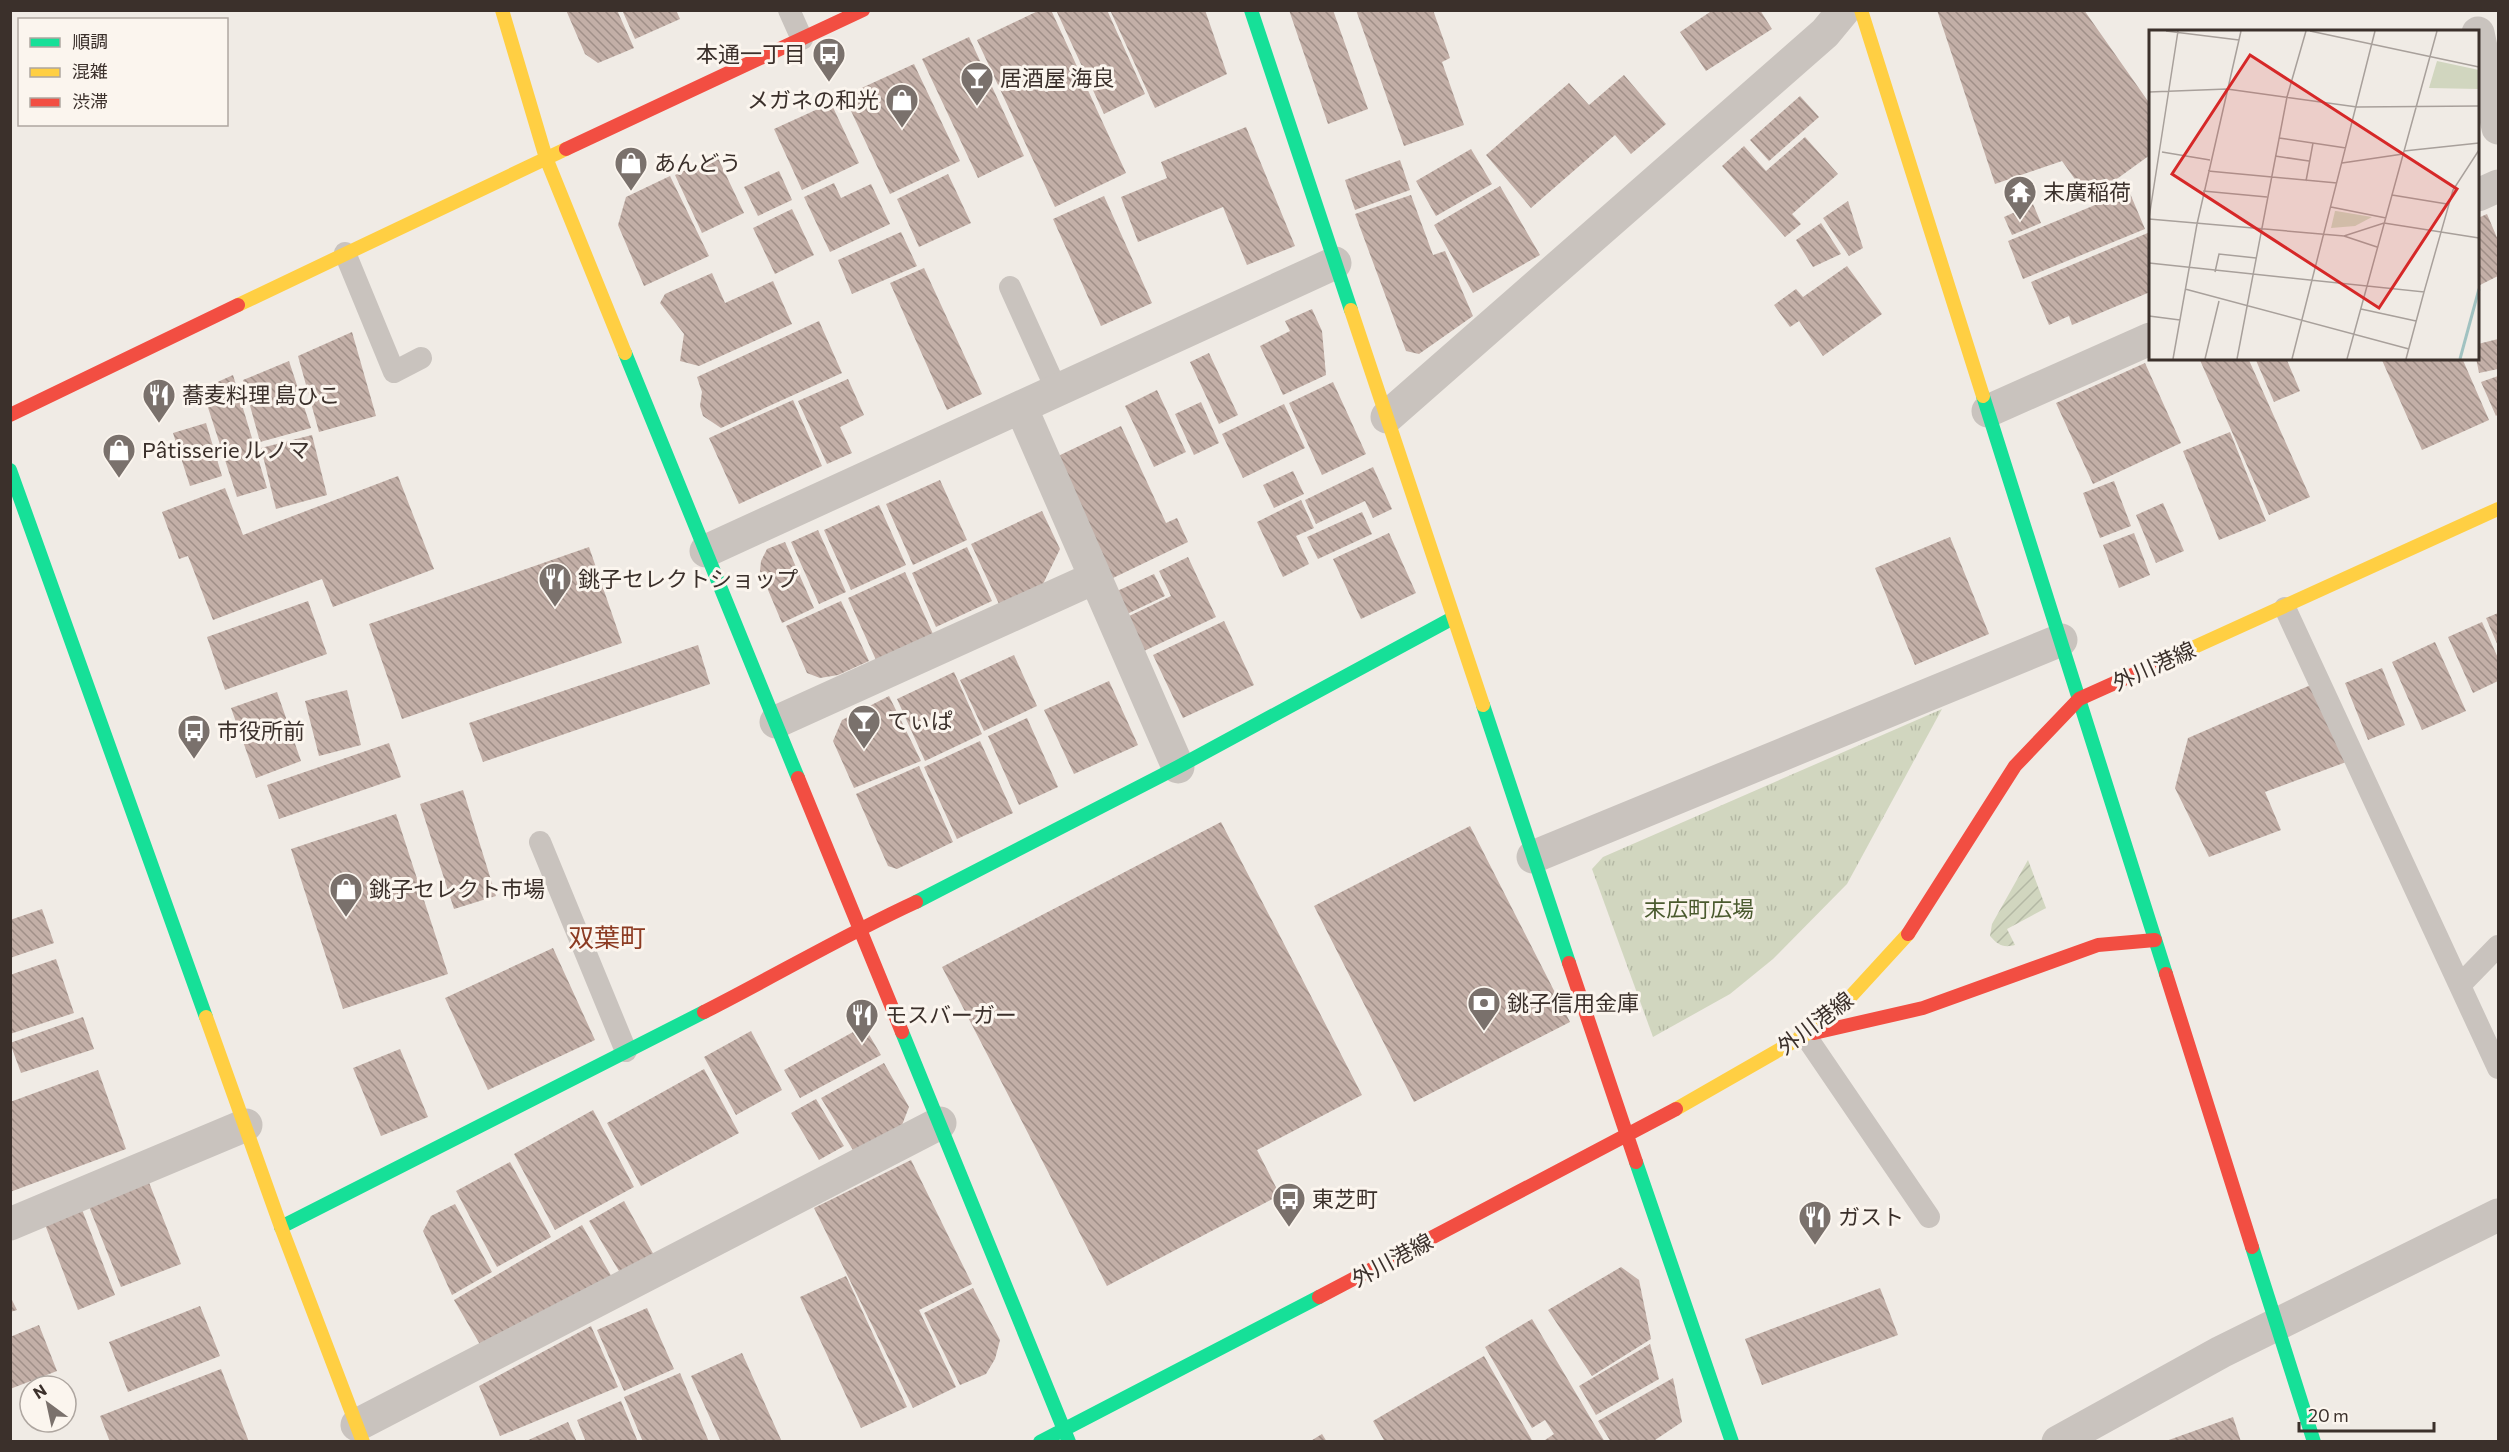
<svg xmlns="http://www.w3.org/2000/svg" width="2509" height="1452" viewBox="0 0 2509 1452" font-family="Commissioner,'Noto Sans JP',sans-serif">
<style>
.park{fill:url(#park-tufts)}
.garden{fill:url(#garden-furrows)}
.building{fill:url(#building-back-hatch)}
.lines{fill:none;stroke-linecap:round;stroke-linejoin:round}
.lane{stroke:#c9c3be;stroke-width:22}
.street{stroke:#c9c3be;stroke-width:33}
.fast{stroke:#16e098;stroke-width:14}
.slow{stroke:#ffcf43;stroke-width:14}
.jam{stroke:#f24e42;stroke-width:14}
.labels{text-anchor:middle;stroke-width:6;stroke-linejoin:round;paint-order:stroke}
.poi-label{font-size:22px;fill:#3b302b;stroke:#fbf5ee;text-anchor:start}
.street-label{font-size:22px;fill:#3b302b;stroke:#fbf5ee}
.park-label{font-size:22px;fill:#4a5a2e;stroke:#fbf5ee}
.quarter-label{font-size:26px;fill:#8c3b22;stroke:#fbf5ee}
.inset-river{fill:none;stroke:#a1c2c1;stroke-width:3}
.inset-road{fill:none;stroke:#a8a09b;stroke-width:1.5}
.view{fill:#d62828;fill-opacity:0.15;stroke:#d62828;stroke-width:3}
.inset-edge{fill:none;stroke:#3b302b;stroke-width:3}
</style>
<defs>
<pattern id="park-tufts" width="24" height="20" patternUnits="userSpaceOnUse" patternTransform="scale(1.5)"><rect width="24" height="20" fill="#d1d6bf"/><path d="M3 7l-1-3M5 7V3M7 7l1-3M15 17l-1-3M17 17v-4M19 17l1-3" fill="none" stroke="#b4b8a4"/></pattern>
<pattern id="garden-furrows" width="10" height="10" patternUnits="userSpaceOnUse" patternTransform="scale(1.5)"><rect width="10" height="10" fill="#d1d6bf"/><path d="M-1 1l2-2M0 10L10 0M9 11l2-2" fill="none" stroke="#b4b8a4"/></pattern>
<pattern id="building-back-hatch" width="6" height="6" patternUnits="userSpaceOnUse" patternTransform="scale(1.5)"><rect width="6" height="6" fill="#c3afa7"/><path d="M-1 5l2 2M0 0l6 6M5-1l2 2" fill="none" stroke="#a08f88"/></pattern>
</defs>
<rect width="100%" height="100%" fill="#f0ebe5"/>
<path class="park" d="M1942,709L1847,884L1773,959L1730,994L1653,1037L1592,869L1603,857Z"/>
<path class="garden" d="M2028,860L2046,908L2007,929L2015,945C2003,948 1998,945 1990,936L1992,924Z"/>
<path class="building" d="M566,10H617L634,48L598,63L585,54Z
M622,10H676L680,19L635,39Z
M1040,10H1051L1126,173L1055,207L977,40Z
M1056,10H1107L1145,94L1104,114Z
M1110,10H1205L1227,74L1155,108Z
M1289,10H1333L1368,109L1328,124Z
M1356,10H1433L1450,58L1442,62L1464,125L1404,146Z
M1713,10H1760L1772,29L1706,71L1680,32Z
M1937,10H2084L2150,104V155L2089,199L2062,161L1995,184Z
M969,37L1024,156L978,178L922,59Z
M914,64L960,161L890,194L844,96Z
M1624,75L1666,124L1631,154L1615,135L1531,208L1486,155L1569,83L1589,105Z
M1800,96L1819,117L1769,161L1750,140Z
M831,103L859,163L802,190L774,129Z
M1246,127L1295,246L1247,265L1223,207L1138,242L1121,197L1167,178L1161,162Z
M1805,137L1838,174L1792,214L1801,224L1785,237L1722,166L1744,146L1766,171Z
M1471,149L1492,184L1436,216L1416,181Z
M717,156L744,213L702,233L675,175Z
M1400,160L1410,190L1355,210L1345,180Z
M779,171L792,200L758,216L744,187Z
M948,174L971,223L919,247L897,199Z
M670,176L709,256L644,286L618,225L626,197Z
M834,183L841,198L871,184L890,224L830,252L804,197Z
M1500,186L1540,255L1473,293L1434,225Z
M2129,191L2145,229L2023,279L2008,241Z
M1411,195L1433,255L1445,251L1473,316L1419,354L1406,351L1355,214Z
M1104,196L1152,303L1101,326L1053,219Z
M1848,201L1863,248L1849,256L1823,218Z
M2033,204L2041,223L2012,235L2004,217Z
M792,209L814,255L775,274L753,228Z
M2487,214L2498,240V276L2478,286V218Z
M1821,223L1841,254L1813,267L1796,240Z
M901,232L917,266L852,294L838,260Z
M2150,232V292L2072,325L2069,316L2049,325L2031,282Z
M1847,266L1882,314L1823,356L1799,321L1790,327L1774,305L1796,289L1803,297Z
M924,268L982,394L947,410L890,283Z
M712,273L725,303L773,281L792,324L699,366L680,361L684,334L660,303L665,294Z
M1312,309L1322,331L1326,375L1283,395L1260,346L1290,331L1285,321Z
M819,321L842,373L721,428L703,416L700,406L702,392L697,377Z
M352,332L376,416L319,432L298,356Z
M2498,339V369L2479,373L2476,358L2478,344Z
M1209,353L1238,415L1219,424L1190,362Z
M2199,358H2248L2310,497L2269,515Z
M2255,358H2286L2300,391L2274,402Z
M2381,358H2462L2489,420L2422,450Z
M289,361L311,428L260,442L243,380Z
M2145,363L2181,443L2093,484L2056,403Z
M233,375L267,488L237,497L202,389Z
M2498,376V414L2496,416L2481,382Z
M848,379L864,415L840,427L852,453L827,464L798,401Z
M1333,382L1366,454L1322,475L1289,403Z
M1157,390L1186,452L1154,467L1125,406Z
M793,400L822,466L739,504L709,438Z
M1201,402L1219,443L1194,455L1175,414Z
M1284,404L1305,448L1243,478L1222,434Z
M206,423L222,476L190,486L173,433Z
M1121,426L1166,523L1177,518L1188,542L1113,578L1056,457Z
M2230,432L2266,521L2219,540L2183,451Z
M312,435L327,495L276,509L261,448Z
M1373,467L1392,509L1373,518L1365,501L1316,524L1305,500Z
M1293,471L1304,494L1274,508L1263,485Z
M398,476L434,569L333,607L322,579L213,620L188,556L179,559L162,512L225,488L243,535Z
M940,480L967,540L913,565L886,504Z
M2114,481L2131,526L2100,538L2083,493Z
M1301,500L1314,528L1296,536L1309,564L1283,577L1257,522Z
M2163,503L2184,551L2156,563L2136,515Z
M879,505L906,565L851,590L824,530Z
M1042,511L1060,549L1043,584L999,604L971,544Z
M1362,512L1372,534L1318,559L1307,537Z
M818,530L846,592L819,604L791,542Z
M1389,533L1416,593L1361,619L1333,559Z
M2134,533L2150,575L2119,588L2103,545Z
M1950,537L1989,634L1915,665L1875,568Z
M785,542L814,608L782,623L760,571L761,561L767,549Z
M589,547L622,643L402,719L369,624Z
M967,547L992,601L936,627L912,573Z
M1188,557L1216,617L1144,651L1127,617L1171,596L1159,571Z
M905,572L933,634L876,660L848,598Z
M1154,574L1165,596L1125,615L1115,592Z
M308,601L327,654L225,690L207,637Z
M841,601L869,661L838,675L820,678L807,673L786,626Z
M2498,613V646L2486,618Z
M1224,621L1254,685L1183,718L1153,655Z
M2482,622L2498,658V681L2473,693L2448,637Z
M2435,642L2466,711L2422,730L2392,662Z
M698,645L710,684L483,762L469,723Z
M1014,655L1037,706L984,731L960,680Z
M2382,668L2405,725L2368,740L2345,683Z
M954,672L982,734L925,761L897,699Z
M1109,681L1138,745L1074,774L1044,710Z
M2313,684L2349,761L2265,792L2281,830L2209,857L2175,788L2188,738Z
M347,690L361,745L319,756L305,701Z
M277,692L301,761L256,778L231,708Z
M889,696L921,761L854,788L833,741L842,720Z
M1027,718L1058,787L1019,805L988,736Z
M980,741L1013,813L957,839L924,767Z
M389,743L401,777L279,819L267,785Z
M919,766L953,842L897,869L888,866L856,794Z
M463,790L496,896L454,909L420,804Z
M396,814L448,974L343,1009L291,849Z
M1221,822L1362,1095L1257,1150L1280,1195L1107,1286L942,967Z
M1470,826L1570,1022L1414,1102L1314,906Z
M42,909L54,943L10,958V920Z
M553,948L595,1040L488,1090L445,998Z
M56,959L74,1013L10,1034V975Z
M83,1017L94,1049L21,1073L10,1043Z
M864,1026L881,1055L800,1098L784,1070Z
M751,1031L782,1090L736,1115L704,1057Z
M400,1049L428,1117L381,1136L353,1068Z
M884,1063L909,1107L902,1125L856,1155L821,1098Z
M704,1069L739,1133L641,1186L607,1123Z
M98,1070L126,1149L10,1192V1102Z
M816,1099L844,1146L819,1160L791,1113Z
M593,1110L634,1187L555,1230L514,1154Z
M911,1160L972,1284L919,1310L956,1387L913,1408L814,1208Z
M510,1162L551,1237L497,1267L456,1191Z
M148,1180L181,1264L121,1287L88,1204Z
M624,1201L655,1257L622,1276L589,1221Z
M455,1204L492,1272L452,1295L423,1231L431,1216Z
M81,1207L115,1295L78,1310L44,1222Z
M582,1225L613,1279L485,1353L454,1300Z
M1621,1267L1639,1280L1651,1339L1592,1376L1548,1310Z
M846,1276L907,1407L861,1428L800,1297Z
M973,1288L1000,1340L995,1359L986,1374L960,1385L924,1313Z
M1880,1288L1898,1335L1762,1385L1745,1339Z
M10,1296L17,1310L10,1312Z
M200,1306L220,1356L128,1392L109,1342Z
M647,1308L674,1369L624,1391L597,1330Z
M1532,1319L1597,1429L1605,1442H1542L1554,1434L1545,1420L1532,1428L1485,1347Z
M39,1325L57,1371L10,1389V1337Z
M591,1326L618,1387L500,1436L479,1386Z
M1650,1344L1659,1379L1596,1415L1579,1386Z
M742,1353L782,1442H721L691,1376Z
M1484,1356L1533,1442H1385L1373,1421Z
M221,1369L249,1442H110L100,1416Z
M680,1373L709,1442H643L624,1397Z
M1673,1378L1682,1422L1652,1442H1611L1598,1421Z
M621,1401L638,1442H586L577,1420Z
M2233,1417L2241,1442H2166V1441Z
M568,1422L577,1442H524Z
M1322,1434L1327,1442H1309Z"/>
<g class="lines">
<path class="lane" d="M789,10L802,39
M345,253L394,372L421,358
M1010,287L1057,391
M2285,608L2498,1068
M540,842L626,1051
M2461,984L2498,946
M1805,1035L1929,1217"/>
<path class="street" d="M2478,33L2498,128
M2478,195L2498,186
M1021,407L1178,767
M1988,411L2150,339
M1387,417L1825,33L1844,10
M706,551L1335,263
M776,722L1094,578
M1533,857L2061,640
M10,1224L246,1125
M357,1425L940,1123
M2058,1442L2221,1352L2498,1215"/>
<path class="fast" d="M1251,10L1351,310
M625,353L798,778
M1983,396L2166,974
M10,470L206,1017
M1483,705L1569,963
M916,902L1178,767L1453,618
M902,1032L1069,1442
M1636,1162L1732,1442
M281,1227L704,1012
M2252,1247L2314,1442
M1040,1442L1319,1297"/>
<path class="slow" d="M502,10L546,158L625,353
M1861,10L1983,396
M238,305L566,149
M1351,310L1483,705
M2168,659L2498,509
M206,1017L281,1227L363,1442
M1676,1109L1805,1035L1842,1006L1908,934"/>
<path class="jam" d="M566,149L863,10
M10,415L238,305
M798,778L902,1032
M1908,934L2015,766L2079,699L2168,659
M1569,963L1636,1162
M2166,974L2252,1247
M704,1012C775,976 844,935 916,902
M1814,1033L1923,1008L2098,945L2155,940
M1319,1297L1676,1109"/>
</g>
<defs>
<g id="bus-pin" transform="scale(1.725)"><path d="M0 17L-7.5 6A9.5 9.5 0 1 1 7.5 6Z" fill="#7a716c" stroke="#fbf5ee"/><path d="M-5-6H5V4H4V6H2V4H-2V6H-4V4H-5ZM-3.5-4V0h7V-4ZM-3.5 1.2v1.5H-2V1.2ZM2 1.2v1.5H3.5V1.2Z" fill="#fff"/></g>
<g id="bar-pin" transform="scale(1.725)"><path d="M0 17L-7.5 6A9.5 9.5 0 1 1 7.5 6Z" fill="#7a716c" stroke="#fbf5ee"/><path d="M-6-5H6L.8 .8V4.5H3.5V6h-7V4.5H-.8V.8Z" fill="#fff"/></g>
<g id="shop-pin" transform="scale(1.725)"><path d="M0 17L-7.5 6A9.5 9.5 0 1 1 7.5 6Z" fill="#7a716c" stroke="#fbf5ee"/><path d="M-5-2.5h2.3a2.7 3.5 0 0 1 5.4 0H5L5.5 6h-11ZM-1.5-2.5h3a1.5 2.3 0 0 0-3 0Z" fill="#fff"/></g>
<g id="temple-pin" transform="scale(1.725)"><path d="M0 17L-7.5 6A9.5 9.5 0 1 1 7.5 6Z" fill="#7a716c" stroke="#fbf5ee"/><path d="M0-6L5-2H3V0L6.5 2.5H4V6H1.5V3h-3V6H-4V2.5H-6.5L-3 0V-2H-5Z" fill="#fff"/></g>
<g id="restaurant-pin" transform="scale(1.725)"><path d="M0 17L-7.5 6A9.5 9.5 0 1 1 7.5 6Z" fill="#7a716c" stroke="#fbf5ee"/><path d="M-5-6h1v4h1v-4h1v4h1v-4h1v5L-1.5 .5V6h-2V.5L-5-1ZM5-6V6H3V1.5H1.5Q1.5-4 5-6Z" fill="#fff"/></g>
<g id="bank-pin" transform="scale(1.725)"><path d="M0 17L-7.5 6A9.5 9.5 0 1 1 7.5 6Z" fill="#7a716c" stroke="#fbf5ee"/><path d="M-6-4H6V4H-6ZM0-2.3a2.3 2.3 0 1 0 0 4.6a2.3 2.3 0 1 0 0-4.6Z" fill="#fff"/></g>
</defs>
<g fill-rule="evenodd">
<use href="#bus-pin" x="829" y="54"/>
<use href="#bar-pin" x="977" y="78"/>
<use href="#shop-pin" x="902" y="100"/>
<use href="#shop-pin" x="631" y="163"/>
<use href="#temple-pin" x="2020" y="192"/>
<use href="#restaurant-pin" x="159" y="395"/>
<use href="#shop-pin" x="119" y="450"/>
<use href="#restaurant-pin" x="555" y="579"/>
<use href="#bar-pin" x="864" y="721"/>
<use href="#bus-pin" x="194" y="731"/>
<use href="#shop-pin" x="346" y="889"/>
<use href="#bank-pin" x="1484" y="1003"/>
<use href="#restaurant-pin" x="862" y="1015"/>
<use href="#bus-pin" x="1289" y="1199"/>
<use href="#restaurant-pin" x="1815" y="1217"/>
</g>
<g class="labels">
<g class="poi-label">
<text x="806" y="62" text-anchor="end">本通一丁目</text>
<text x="1000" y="86">居酒屋 海良</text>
<text x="879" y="108" text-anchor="end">メガネの和光</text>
<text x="654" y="171">あんどう</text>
<text x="2043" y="200">末廣稲荷</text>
<text x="182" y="403">蕎麦料理 島ひこ</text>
<text x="142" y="458">Pâtisserie ルノマ</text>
<text x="578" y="587">銚子セレクトショップ</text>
<text x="887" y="729">てぃぱ</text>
<text x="217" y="739">市役所前</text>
<text x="369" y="897">銚子セレクト市場</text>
<text x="1507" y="1011">銚子信用金庫</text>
<text x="885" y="1023">モスバーガー</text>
<text x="1312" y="1207">東芝町</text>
<text x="1838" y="1225">ガスト</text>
</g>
<g class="street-label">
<text transform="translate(2154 666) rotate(-24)" y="8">外川港線</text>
<text transform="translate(1815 1023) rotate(-37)" y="8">外川港線</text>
<text transform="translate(1392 1260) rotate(-28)" y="8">外川港線</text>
</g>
<g class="park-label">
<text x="1699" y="917">末広町広場</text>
</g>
<g class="quarter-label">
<text x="607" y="947">双葉町</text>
</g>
</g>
<g transform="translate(2149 30)">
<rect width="330" height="330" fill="#f0ebe5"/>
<path d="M288,31L330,40V59L280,58ZM186,181H187L223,187L206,196L182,198Z" fill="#d1d6bf"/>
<path class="inset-river" d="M311,329L330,259"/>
<path class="inset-road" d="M17,1L90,10M161,1L330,37M0,62L78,59L208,77L330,76M130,108L197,118M255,121L330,113M13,122L61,130M126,126L160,131M193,133L254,124M59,141L188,153M157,151L164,113M54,161L118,167M243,165L298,174M182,177L237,188M0,188L29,1M0,189L195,206L235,193L330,208M48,194L92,1M195,206L228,217M0,233L275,262L304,160L330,120M66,242L70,224L107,228M36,259L260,319M212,279L267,291M0,286L31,290M24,329L48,194M56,329L70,271M88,329L138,67L157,1M143,329L226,1M198,329L288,1M257,329L275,262"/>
<path class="view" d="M101,25L308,159L230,278L23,144Z"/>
<rect width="330" height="330" class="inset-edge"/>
</g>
<rect width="2509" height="1452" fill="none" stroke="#3b302b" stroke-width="24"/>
<rect x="18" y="18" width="210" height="108" fill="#fbf5ee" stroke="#aea6a0" stroke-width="1.5"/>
<rect x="30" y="38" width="30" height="9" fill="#16e098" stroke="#aea6a0" stroke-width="1.5"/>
<text x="72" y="48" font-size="18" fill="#3b302b">順調</text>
<rect x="30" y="68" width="30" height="9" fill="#ffcf43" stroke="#aea6a0" stroke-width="1.5"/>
<text x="72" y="78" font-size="18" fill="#3b302b">混雑</text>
<rect x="30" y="98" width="30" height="9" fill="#f24e42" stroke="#aea6a0" stroke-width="1.5"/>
<text x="72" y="108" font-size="18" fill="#3b302b">渋滞</text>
<g transform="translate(48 1404) rotate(327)"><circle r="28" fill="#fbf5ee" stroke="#aea6a0" stroke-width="1.5"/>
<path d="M0-4.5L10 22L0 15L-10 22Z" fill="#7a716c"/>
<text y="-9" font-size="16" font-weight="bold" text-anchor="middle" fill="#3b302b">N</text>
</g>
<path d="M2299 1422v9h135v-9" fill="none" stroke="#3b302b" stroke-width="3"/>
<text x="2308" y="1422" font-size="18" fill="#3b302b" stroke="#fbf5ee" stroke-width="4.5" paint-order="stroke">20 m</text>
</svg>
